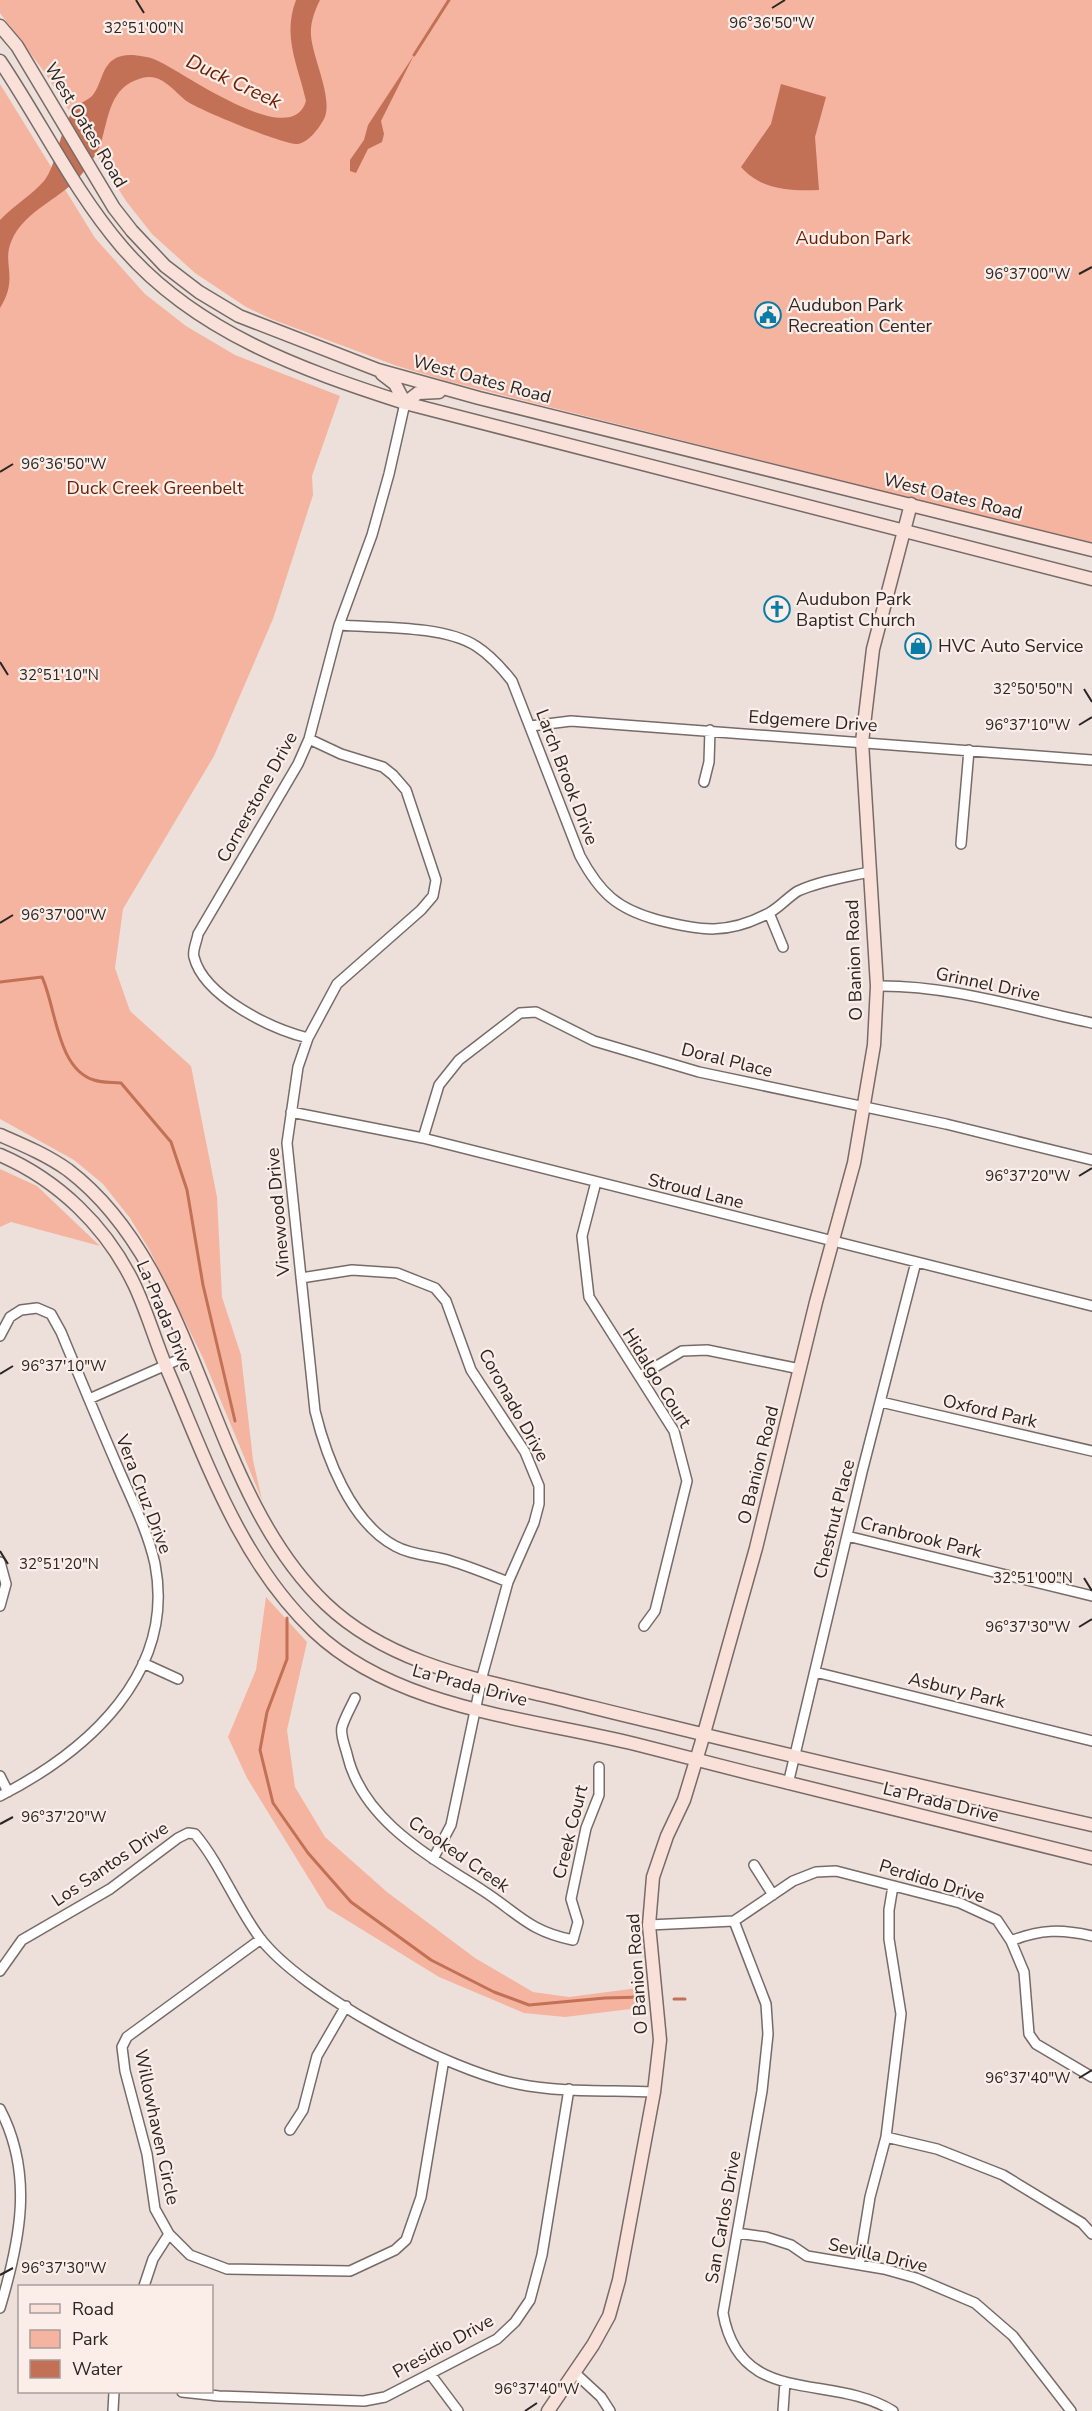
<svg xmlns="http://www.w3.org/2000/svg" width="1092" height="2411" viewBox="0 0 1092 2411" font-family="'Nunito Sans',sans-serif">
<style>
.green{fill:#f5b49f}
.water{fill:#c27157}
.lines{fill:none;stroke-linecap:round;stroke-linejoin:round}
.stream{stroke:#c27157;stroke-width:3}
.street-casing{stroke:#776b67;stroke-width:12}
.secondary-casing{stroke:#776b67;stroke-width:15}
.street{stroke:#fff;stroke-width:9}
.secondary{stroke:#f9e1da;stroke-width:12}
.ticks{fill:none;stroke:#2b2624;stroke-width:2}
.labels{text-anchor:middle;stroke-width:4.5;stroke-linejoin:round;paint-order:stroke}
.street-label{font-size:18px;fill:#2b2624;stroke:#fbede8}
.park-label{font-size:18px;fill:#691e02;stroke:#fbede8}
.poi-label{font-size:18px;fill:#2b2624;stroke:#fbede8;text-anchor:start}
.water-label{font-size:20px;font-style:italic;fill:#6b2003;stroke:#fbede8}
.ticks-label{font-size:15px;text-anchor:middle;fill:#2b2624;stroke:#fbede8;stroke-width:4.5;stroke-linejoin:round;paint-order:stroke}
</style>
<rect width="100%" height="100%" fill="#ede0db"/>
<path class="green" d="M0,0H1092V544L447,381L397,366L271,319L246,307L195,273L152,234L126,201L45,73L0,13Z
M0,84L95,238L145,294L186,326L235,355L340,396L312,476L313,495L273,619L214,756L123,909L115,968L130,1011L191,1066L217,1197L222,1297L241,1355L253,1460L262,1500L203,1358L150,1251L130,1218L103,1184L74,1160L0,1119Z
M0,1169L37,1186L100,1246L11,1222L0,1227Z
M266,1597L307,1642L287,1730L295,1787L325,1837L387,1892L475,1958L533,1992L569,1997L638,1988L639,2008L565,2017L524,2013L439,1977L327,1908L247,1778L228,1737L256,1670Z"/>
<path class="water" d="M296,0H320C315,10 310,23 311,35C312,57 334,99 324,119C319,128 309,142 298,144C286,146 200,110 188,102C174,92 162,72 142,78C109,87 109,117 101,143C98,151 91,163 85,170C65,198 24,209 11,242C2,264 19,278 0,308V220C13,206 32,195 44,181C57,165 59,130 74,109C78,103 87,101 92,96C105,81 100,53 134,55C140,56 150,57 156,60C184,72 291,152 306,101C298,65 282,37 296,0Z
M414,55L381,121L384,134L382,142L368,149L356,173L350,171V160L364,140L368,125Z
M781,84L826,97L815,137L819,190C790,191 761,190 741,167L771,124Z"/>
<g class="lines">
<path class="stream" d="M414,55L449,0
M0,982L42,977C56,1007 57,1069 94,1080C102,1083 113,1082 121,1083L171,1142L187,1190L203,1285L235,1421
M287,1618V1659L267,1712L260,1750L273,1803L308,1853L351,1902L431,1960L494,1992L529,2005L605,1998L642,1997
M674,1999H685"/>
<g class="street-casing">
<path id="street" d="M339,625C378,628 443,625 476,646C490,655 501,667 512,681L580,856C600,893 617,909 658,920C701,931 728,935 769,913C780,907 788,897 798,891C820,881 846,877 869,872
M531,726L571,721L1092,760
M309,739L341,754L383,767L393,775L406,790L436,880L433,896L421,910L337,984L308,1038L298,1067L287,1143L315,1411C326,1456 350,1522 395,1546C411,1555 430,1555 448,1560C468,1566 488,1574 508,1582
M704,782L709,762L710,730
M961,844L969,750
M769,913L783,947
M877,986C950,985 1021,1008 1092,1023
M308,1038C272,1029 204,997 194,957C192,951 197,941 198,934L298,764L309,739L339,625L372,535L389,474L405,403
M291,1112L423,1138L1092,1306
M423,1138L439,1085L459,1060L520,1013L536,1012L594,1041L699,1072L946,1124L1092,1160
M596,1182L582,1236L589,1297L674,1431L687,1481L655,1611L644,1626
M301,1278L352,1270L397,1273L435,1288L446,1301L471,1370L525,1452L539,1486V1504L534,1523L508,1582L483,1673L451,1825L433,1859
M0,1336L10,1317L21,1310L37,1308L51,1314L61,1332C80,1378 99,1424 119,1470C132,1500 148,1532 155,1564C176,1673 88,1751 0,1796
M640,1376L682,1351L707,1350L800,1369
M89,1399L189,1355
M881,1402L1092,1451
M847,1536L1092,1596
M0,1562L6,1584L0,1606
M143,1663L178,1679
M815,1672L1092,1741
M355,1698C351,1707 345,1717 342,1727C340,1735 345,1746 347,1754C362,1820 429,1856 482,1890C518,1913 528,1931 573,1940L578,1922L571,1899L586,1828L599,1795V1767
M0,1776L8,1792
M788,1784L862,1472L916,1262
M754,1865L773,1895
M734,1921L766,2004L768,2034L762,2091L723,2313C740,2409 831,2372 893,2411
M649,1925L734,1921L793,1881L816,1872L836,1871L960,1903L997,1920L1011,1941L1024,1972L1029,2034L1036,2044L1092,2077
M261,1939L127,2037L122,2047L125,2071L147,2154L155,2209L169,2234L190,2255L227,2269L350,2271L395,2250L406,2240L421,2197L444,2059
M1011,1941C1040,1929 1062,1929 1092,1936
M0,1971L22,1940L110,1889L178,1838L188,1833L195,1834C221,1865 236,1906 260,1938C303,1994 449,2071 518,2084C562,2093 610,2090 654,2092
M0,2109C34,2174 20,2241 0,2308
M290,2130L303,2110L317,2056L346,2006
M886,2137L937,2149L1003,2175L1082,2223L1092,2234
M737,2233L766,2237L791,2245L807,2256L884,2269L916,2278L975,2303L1013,2336L1071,2411
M859,2265L870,2197L886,2137L901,2014L889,1939V1910L893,1886
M144,2286L153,2259L169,2234
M575,2373L601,2397L610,2411
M431,2375L458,2411
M182,2392L219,2396L364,2401L385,2397L497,2339L515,2322L530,2300L542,2255L569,2089
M113,2411L114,2392
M783,2411L785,2382"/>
</g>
<g class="secondary-casing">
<path id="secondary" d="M0,26L17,46L114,208L132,231L165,266L199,292L239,316L378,370L479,398L1092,550
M0,61C41,122 74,191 122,247C195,332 302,370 405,403L1092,579
M382,374L395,384L405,403
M405,403L418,393L439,392
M0,1135C23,1145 47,1155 68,1170C202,1272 204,1488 326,1604C385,1660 465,1677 542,1695C580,1704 618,1714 657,1723C802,1759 947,1792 1092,1825
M0,1155C58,1180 106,1226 134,1284C147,1311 155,1341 167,1369C206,1460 240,1561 314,1631C396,1709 529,1718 635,1744C787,1783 939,1821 1092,1858
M548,2411L593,2345L609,2316L619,2280L654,2092L660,2040L649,1925L653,1877L667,1836L684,1800L701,1744L756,1548L816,1302L854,1163L874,1045L877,986L862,742L873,649L911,504"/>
</g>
<use href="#street" class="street"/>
<use href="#secondary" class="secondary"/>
</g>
<path class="ticks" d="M136,0L144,13M772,8L785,0M1079,274L1092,267M0,472L13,464M0,662L8,675M1084,689L1092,702M1079,725L1092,717M0,923L13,915M1079,1176L1092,1168M0,1374L13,1366M0,1551L8,1564M1084,1578L1092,1591M1079,1627L1092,1619M0,1824L13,1817M1079,2078L1092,2070M0,2275L13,2268M525,2411L537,2403"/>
<defs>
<g id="civic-ring" transform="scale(1.35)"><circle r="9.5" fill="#fbede8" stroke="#087ca4" stroke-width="1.5"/><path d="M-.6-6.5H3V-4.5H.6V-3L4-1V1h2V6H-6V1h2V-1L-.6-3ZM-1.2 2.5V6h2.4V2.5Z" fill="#087ca4"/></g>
<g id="church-ring" transform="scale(1.35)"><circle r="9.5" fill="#fbede8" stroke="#087ca4" stroke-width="1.5"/><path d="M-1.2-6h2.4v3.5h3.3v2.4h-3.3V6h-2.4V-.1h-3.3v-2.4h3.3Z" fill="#087ca4"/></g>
<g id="shop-ring" transform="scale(1.35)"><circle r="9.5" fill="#fbede8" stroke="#087ca4" stroke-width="1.5"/><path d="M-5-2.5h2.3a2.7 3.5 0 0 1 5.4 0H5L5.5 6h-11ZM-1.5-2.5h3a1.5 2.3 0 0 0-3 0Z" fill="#087ca4"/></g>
</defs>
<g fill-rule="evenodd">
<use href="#civic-ring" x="768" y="315"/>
<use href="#church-ring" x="777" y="609"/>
<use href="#shop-ring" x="918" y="646"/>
</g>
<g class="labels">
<g class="street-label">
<text transform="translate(86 125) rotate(59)" y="6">West Oates Road</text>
<text transform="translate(482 379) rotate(15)" y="6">West Oates Road</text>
<text transform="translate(953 496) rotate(14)" y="6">West Oates Road</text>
<text transform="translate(813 721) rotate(4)" y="6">Edgemere Drive</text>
<text transform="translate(567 777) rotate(69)" y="6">Larch Brook Drive</text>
<text transform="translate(257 797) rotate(-61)" y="6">Cornerstone Drive</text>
<text transform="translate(854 960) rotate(-92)" y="6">O Banion Road</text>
<text transform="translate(988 984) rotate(12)" y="6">Grinnel Drive</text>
<text transform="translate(727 1060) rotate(14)" y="6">Doral Place</text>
<text transform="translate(696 1191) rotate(14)" y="6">Stroud Lane</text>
<text transform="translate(278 1212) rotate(-95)" y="6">Vinewood Drive</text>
<text transform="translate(165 1316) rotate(67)" y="6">La Prada Drive</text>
<text transform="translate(657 1378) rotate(58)" y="6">Hidalgo Court</text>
<text transform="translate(514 1405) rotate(61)" y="6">Coronado Drive</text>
<text transform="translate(990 1411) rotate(13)" y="6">Oxford Park</text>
<text transform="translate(758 1465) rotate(-76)" y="6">O Banion Road</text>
<text transform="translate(144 1494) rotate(69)" y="6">Vera Cruz Drive</text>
<text transform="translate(834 1519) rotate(-76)" y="6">Chestnut Place</text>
<text transform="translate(921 1537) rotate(14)" y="6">Cranbrook Park</text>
<text transform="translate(470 1685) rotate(15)" y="6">La Prada Drive</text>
<text transform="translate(957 1690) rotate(14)" y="6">Asbury Park</text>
<text transform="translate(941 1802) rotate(14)" y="6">La Prada Drive</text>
<text transform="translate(570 1832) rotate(-76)" y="6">Creek Court</text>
<text transform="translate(459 1854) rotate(35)" y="6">Crooked Creek</text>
<text transform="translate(110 1864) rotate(-34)" y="6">Los Santos Drive</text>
<text transform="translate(932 1881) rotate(17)" y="6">Perdido Drive</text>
<text transform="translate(637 1974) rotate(-94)" y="6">O Banion Road</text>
<text transform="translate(157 2127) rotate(78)" y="6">Willowhaven Circle</text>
<text transform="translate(723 2217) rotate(-80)" y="6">San Carlos Drive</text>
<text transform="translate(878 2255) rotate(13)" y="6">Sevilla Drive</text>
<text transform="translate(443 2346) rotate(-29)" y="6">Presidio Drive</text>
</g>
<g class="park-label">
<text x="853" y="244">Audubon Park</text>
<text x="155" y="494">Duck Creek Greenbelt</text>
</g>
<g class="poi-label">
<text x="788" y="311">Audubon Park<tspan x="788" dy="21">Recreation Center</tspan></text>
<text x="796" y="605">Audubon Park<tspan x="796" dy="21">Baptist Church</tspan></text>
<text x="938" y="652">HVC Auto Service</text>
</g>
<g class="water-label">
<text transform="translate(234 81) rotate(25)" y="7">Duck Creek</text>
</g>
</g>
<g class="ticks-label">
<text x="772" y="28">96°36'50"W</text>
<text x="144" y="33">32°51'00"N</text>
<text x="1028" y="279">96°37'00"W</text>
<text x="64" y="469">96°36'50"W</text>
<text x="59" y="680">32°51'10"N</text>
<text x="1033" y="694">32°50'50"N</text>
<text x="1028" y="730">96°37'10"W</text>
<text x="64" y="920">96°37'00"W</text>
<text x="1028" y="1181">96°37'20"W</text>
<text x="64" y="1371">96°37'10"W</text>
<text x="59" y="1569">32°51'20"N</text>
<text x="1033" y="1583">32°51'00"N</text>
<text x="1028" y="1632">96°37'30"W</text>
<text x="64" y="1822">96°37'20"W</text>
<text x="1028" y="2083">96°37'40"W</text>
<text x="64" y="2273">96°37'30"W</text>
<text x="537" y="2394">96°37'40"W</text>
</g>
<rect x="18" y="2285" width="195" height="108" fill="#fbede8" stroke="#a89d9a" stroke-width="1.5"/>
<rect x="30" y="2304" width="30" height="9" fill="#f9e1da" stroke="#a89d9a" stroke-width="1.5"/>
<text x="72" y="2315" font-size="18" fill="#2b2624">Road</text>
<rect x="30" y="2330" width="30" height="18" fill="#f5b49f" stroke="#a89d9a" stroke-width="1.5"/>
<text x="72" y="2345" font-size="18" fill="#2b2624">Park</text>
<rect x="30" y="2360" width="30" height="18" fill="#c27157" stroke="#a89d9a" stroke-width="1.5"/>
<text x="72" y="2375" font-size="18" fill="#2b2624">Water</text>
</svg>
